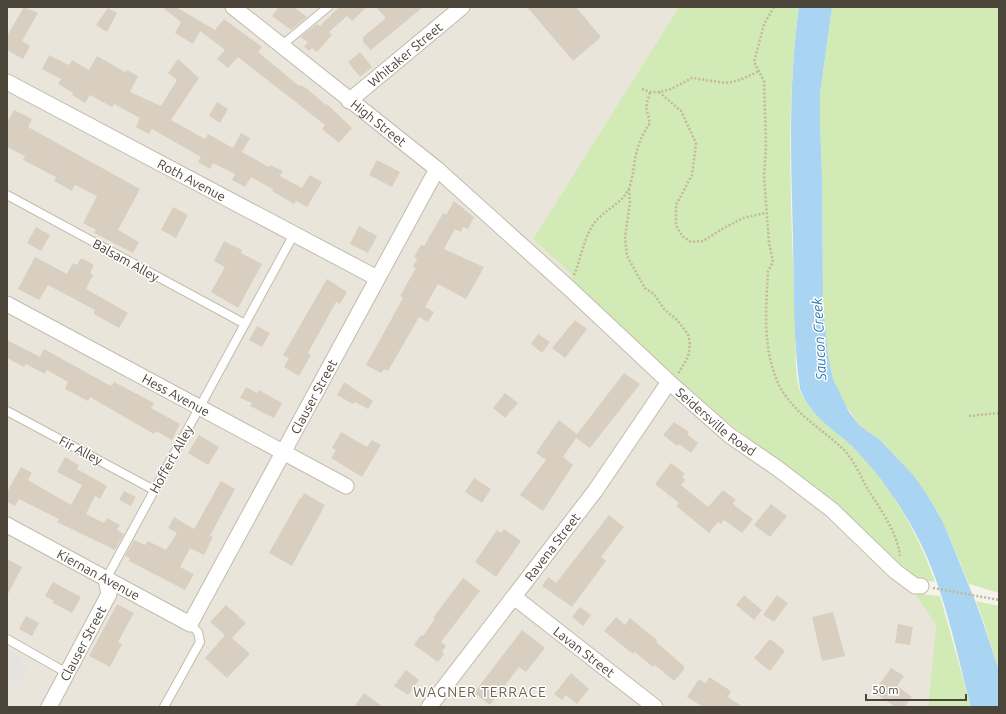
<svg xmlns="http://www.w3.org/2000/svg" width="1006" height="714" viewBox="0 0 1006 714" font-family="Ubuntu,sans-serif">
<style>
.residential{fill:#eae5da}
.green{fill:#d2eab5}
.parking{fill:#e5e3e0}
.water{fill:#a9d4f2}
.building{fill:#d8cfc1}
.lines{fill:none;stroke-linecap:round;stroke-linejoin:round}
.lane-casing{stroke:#c2bbae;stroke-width:10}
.street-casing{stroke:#c2bbae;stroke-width:17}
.path{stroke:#c4b79f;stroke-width:2.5;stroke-dasharray:2 2;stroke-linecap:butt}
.lane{stroke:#fff;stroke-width:8}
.street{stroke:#fff;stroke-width:15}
.labels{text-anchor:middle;stroke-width:3;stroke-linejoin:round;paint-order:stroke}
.street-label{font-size:13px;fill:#4b4439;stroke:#fff}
.water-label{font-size:14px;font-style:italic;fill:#2e7ab2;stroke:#fff}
.neighbourhood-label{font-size:14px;letter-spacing:1px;fill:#6e6250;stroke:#fff}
</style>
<rect width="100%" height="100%" fill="#f6f3ec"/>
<path class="residential" d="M7,7H679L533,239L572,275L570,278L664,372L834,505L883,548L896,564L922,579L920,594L914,593L936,625L928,707H7Z"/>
<path class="green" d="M679,7H799C785,108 791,211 795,313C796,330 794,377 800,391C815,423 844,434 866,460C896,496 920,538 935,582L922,580L908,574L883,548L834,505L683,387L569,279L572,275L533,239Z
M832,7H999V593L969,584L943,522L926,493L897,458L880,440L859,425L840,397L833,379L828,355L823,303L822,176L820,120V94Z
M914,593L940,596L971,707H928L936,625Z
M976,601L999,606V670L979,608Z"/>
<path class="parking" d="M7,650L21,657L20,661L28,666L18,684L8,679L7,681Z"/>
<path class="water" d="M799,7H832L820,94V120L822,176L823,303L828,355L833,379L849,412L859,425L880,440L913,475L926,493L943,522L978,608L999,670V707H971C956,651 945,591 919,540C908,518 894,497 880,478C871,467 862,456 852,446C831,427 811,417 800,389C793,339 794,288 793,238C791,159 788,86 799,7Z"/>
<path class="building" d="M24,7L38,13L22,41L30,46L23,59L7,50V36Z
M162,7H176L215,30L224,19L262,47L258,52L299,86L300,85L306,88L326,105L327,104L352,128L339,143L322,129L325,125L238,57L228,68L217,59L225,50L200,31L193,44L175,33L181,22Z
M279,7H294L307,17L291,30L272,16Z
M339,7H367L352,21L347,16L329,32L332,35L317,52L312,48L309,51L304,47L308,42L300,37L317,24L320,26Z
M376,7H423L371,50L363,42V37L386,18Z
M527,7H576L601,37L573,61Z
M108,8L117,13L107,32L96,25Z
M360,52L372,67L360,77L348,62Z
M49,55L69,65L72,60L89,70L97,56L125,72L127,70L138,76L130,92L161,106L177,80L168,73L178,59L199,78L171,120L205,139L208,134L233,148L241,133L250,138L242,152L269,167L270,165L283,171L280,176L302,188L310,175L322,182L307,207L296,201L294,204L272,191L273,189L251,177L245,187L232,180L235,174L213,163L210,169L198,162L201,157L152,129L149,134L136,127L140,118L114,104L112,107L90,95L85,103L72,95L73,93L58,84L61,79L42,69Z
M217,102L228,109L220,123L209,116Z
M14,110L32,119L28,127L140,189L118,230L139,242L133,253L94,233L96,230L83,223L97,196L75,185L72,191L54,181L56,177L23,160L25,156L7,147V122Z
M377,160L400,172L392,187L369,175Z
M454,201L474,217L468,229L463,227L461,232L455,229L444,249L484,267L466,299L438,284L425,307L434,312L428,322L419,317L388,371L384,369L381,373L366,365L403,298L400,296L416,268L413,267L417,259L414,257L421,245L424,246L443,213L446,215Z
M173,207L188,215L176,238L161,230Z
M359,226L377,236L368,253L350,244Z
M36,227L50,235L41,251L27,243Z
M224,241L242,250L241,253L262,264L238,308L211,292L225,267L214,261Z
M35,257L67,274L73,263L77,265L81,258L94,265L90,273L93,275L86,289L128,313L119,328L94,314L95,310L48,285L39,300L18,289Z
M327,279L347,292L340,304L336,302L308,353L311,355L299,376L284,367L289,358L283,355Z
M575,320L587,329L565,358L552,348Z
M257,326L270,333L262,347L249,340Z
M538,334L550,342L542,353L531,344Z
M7,340L40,357L44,349L111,386L114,382L154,403L151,408L180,424L172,440L156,431L154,434L90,397L88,401L65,389L68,382L47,370L45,374L26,364L24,367L7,358Z
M624,373L640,384L590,448L576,438L563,457L573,465L543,511L520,495L546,460L536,453L559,420L577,434Z
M344,382L373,401L368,409L355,402L353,404L337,395Z
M246,387L257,393L259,390L282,403L274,418L250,406L252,403L240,398Z
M505,393L518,403L505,418L493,408Z
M674,422L689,432L687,434L698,443L691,453L679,444L677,446L663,435Z
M341,432L367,447L372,440L381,445L362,477L331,458L336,450L332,448Z
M199,435L219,447L208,465L188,453Z
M65,457L79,465L77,469L107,486L100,499L95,496L86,514L104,523L107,518L120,525L117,530L124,534L115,550L57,522L59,519L19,499L15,506L7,502V492L21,467L32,473L28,480L71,505L82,485L57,472Z
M671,463L685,474L682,477L685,480L681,485L708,507L723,490L736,500L733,503L735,506L753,519L742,533L724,520L721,524L718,522L709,533L676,506L679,503L655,484Z
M474,478L491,489L482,503L465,492Z
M221,481L235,489L210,536L213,537L204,555L190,548L180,567L194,574L185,590L129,561L130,558L125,556L134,540L145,545L148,541L166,550L177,533L168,528L174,517L194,529Z
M124,491L136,497L131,506L119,500Z
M304,493L325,505L292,566L269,553L300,498L301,499Z
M771,504L787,516L770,537L754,525Z
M609,515L624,527L601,557L606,561L572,607L542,586L548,577L556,583Z
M504,529L521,541L496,577L475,562L497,530L501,533Z
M7,559L22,567L7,596Z
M463,578L480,591L441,642L446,646L442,652L444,654L438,662L414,645L421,635L423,636L435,619L433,618Z
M53,582L81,597L72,613L53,603L54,601L45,596Z
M744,595L762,610L754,620L736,605Z
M777,595L788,603L774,622L763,615Z
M117,604L134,613L118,642L122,644L110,667L89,656Z
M226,605L246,623L232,638L250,654L227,678L205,658L225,635L210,622Z
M580,607L591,615L583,626L572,617Z
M833,612L845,656L822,661L812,617Z
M26,616L39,623L32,636L19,629Z
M616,617L625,625L630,618L657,640L656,642L684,666V670L674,681L655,665L653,667L635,652L633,654L604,631Z
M898,624L913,627L910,645L895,643Z
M522,630L545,648L526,672L519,667L490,705L474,693Z
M770,639L785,651L770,671L754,658Z
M891,668L904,676L897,686L912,697L904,707H895L874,692Z
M406,670L419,680L408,695L394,686Z
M571,673L589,689L577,704L566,695L562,700L554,694Z
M709,677L731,691L728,697L743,707H703L687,697L699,679L706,683Z
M364,693L383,707H354Z"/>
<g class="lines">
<g class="lane-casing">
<path id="lane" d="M281,46L328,7
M7,195L245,324
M7,411L154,490
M106,579L294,234
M7,639L67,673
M164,707L200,642L198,632L190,624"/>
</g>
<g class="street-casing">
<g id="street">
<path id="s1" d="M233,7L437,169L570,289L669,382L729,435L777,468L832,510L895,571L915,586H921"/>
<path id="s2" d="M7,82L377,278"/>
<path id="s3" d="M349,101L462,7"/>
<path id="s4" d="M7,304L346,486"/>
<path id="s5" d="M7,525L190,624L437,169"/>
<path id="s6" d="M514,597L655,707"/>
<path id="s7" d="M49,707L109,594L106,579"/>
<path id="s8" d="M429,707L595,491L669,382"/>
</g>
</g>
<path class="path" d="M774,7L764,24L754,62L764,81L766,146L764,176L769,243L773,262L768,271C766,310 762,349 779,385C793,413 822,429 843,449C854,460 860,475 867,488C880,509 897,531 900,556
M642,89L650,92H659L671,89L692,78L726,83L740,80L759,71
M659,92L681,111L696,143L692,175L676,205V225L682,236L691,242L703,241L722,229L743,218L766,213
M629,189L630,203L625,237L627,256L645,288L654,294L664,309L677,320L688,334L690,344L688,357L678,374
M574,275C581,259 584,235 596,221C606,209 621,204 628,190C634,178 633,163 637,151C639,141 644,132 650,123L646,107L650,92
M969,416L999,413
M933,588L999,600"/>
<use href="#lane" class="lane"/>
<use href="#street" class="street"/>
</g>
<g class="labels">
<g class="street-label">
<text dy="5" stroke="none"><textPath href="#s3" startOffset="73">Whitaker Street</textPath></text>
<text dy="5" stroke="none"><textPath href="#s1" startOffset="186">High Street</textPath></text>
<text dy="5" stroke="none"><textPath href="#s2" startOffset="209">Roth Avenue</textPath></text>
<text transform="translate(126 260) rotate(29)" y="5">Balsam Alley</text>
<text dy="5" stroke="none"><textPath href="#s4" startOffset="192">Hess Avenue</textPath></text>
<text dy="5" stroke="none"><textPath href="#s5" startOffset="467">Clauser Street</textPath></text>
<text dy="5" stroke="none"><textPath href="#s1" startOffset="637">Seidersville Road</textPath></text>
<text transform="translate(81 450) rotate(28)" y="5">Fir Alley</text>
<text transform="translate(171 459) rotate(-61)" y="5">Hoffert Alley</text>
<text dy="5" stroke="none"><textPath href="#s8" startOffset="202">Ravena Street</textPath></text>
<text dy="5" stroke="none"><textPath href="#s5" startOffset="104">Kiernan Avenue</textPath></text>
<text dy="5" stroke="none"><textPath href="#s7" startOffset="72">Clauser Street</textPath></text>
<text dy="5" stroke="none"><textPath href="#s6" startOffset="89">Lavan Street</textPath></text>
</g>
<g class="water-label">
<text transform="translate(819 339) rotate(-93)" y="5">Saucon Creek</text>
</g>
<g class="neighbourhood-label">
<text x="480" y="697">WAGNER TERRACE</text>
</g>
</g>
<rect width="1006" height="714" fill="none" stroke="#4b4439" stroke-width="16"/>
<path d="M866 694v6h100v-6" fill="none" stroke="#4b4439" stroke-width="2"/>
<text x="872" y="694" font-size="12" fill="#4b4439" stroke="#ffffff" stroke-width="3" paint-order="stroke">50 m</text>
</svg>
